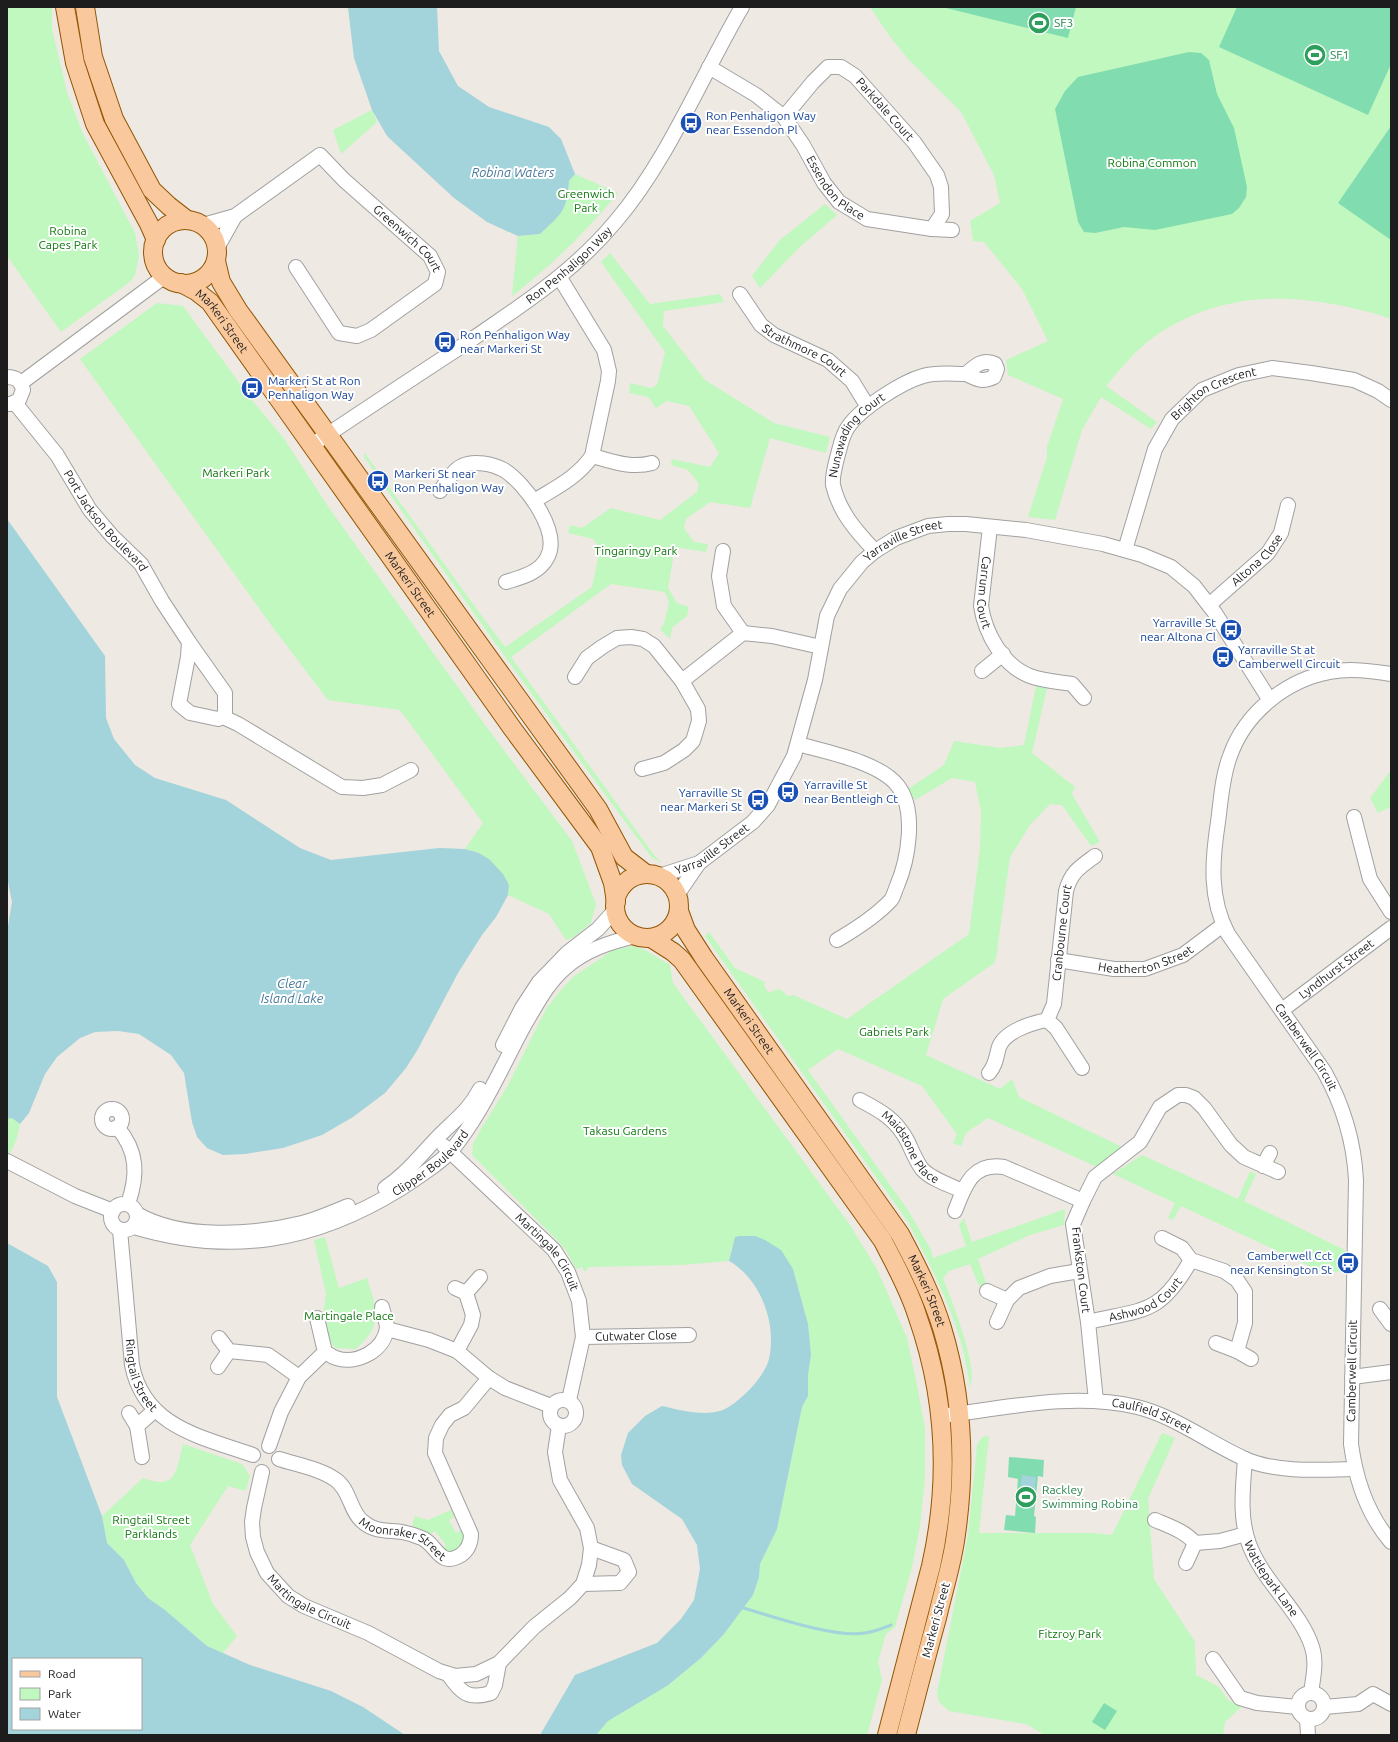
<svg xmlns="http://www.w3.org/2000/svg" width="1398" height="1742" viewBox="0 0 1398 1742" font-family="Ubuntu,sans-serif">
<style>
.park{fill:#c0f8bf}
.pitch{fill:#81dcb0}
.water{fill:#a3d3db;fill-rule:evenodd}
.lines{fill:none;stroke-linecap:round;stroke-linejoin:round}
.stream{stroke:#a3d3db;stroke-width:3}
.minor-casing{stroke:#a1a1a1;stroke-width:16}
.major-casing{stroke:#925503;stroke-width:20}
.minor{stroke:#fff;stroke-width:14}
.major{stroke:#f9c89c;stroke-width:18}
.labels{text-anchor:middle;stroke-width:4;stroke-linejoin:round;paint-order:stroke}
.leisure-label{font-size:12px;fill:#27864d;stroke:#fff;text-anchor:start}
.street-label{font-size:12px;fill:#1d1d1d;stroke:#fff}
.transit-label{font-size:12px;fill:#164399;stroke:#fff;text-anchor:start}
.park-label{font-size:12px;fill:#0f770e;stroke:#fff}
.water-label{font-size:13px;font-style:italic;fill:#46789a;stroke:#fff}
</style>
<rect width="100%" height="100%" fill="#eee9e2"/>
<path class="park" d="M7,7H52V29L67,92L83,134L135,233L139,256L135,275L131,281L61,332L7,256Z
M870,7H1391V319C1376,313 1360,310 1344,306C1275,292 1214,296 1155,336C1136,349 1121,369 1106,386L1157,422L1151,429L1101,397L1082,430L1055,520L1028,517L1047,457V447L1063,399L1008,375L1006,360L1048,341L1022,289L984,242L973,241L970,221L1000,203L994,175L961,112L909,60L891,38Z
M372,110L377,122L341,154L333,130Z
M575,174L618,193C586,232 551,266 512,296L518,236L540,234L568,196L569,181Z
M825,204L837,215L801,246L760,288L752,276L780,240Z
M610,253L650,304L720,294L724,302L664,311L663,326L705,380L774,423L830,437L826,453L770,438L750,508L710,502L686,519L684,528L694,542L708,544L706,552L681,548L674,553L668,588L677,603L689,607L687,616L672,628L670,639L660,629L664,624L669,602L665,592L611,584L511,657L654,855L661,862L652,858C554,726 458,592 364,457V452L478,611L505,647L592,587L600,549L593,539L568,533L570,525L582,528L611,508L660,520L697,492L699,484L688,470L671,465L672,459L710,467L719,453L689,406L667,401L656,408L648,397L629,393L630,383L651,388L657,385L665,352L601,262Z
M157,303L183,306L251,399L285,440L329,508L488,729L572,841L596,904L591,923L574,937L566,940L549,914L508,895L509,885L479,853L465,849L483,823L400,710L328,700L274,629L80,359Z
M1036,686L1047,688L1032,753L1075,787L1072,794L1100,842L1091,846L1062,805L1050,804L1030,825L1010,857L996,958L994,963L943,999L926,1055L1000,1089L1012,1079L1019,1097L1124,1148L1097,1167L988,1118L966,1133L961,1146L953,1143L957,1134L922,1086L838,1049L808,1070L908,1210L931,1250L933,1258L966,1246L959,1225L964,1218L972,1242L1065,1209L1064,1225L1030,1235L978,1259L986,1283L979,1286L970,1264L949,1271L943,1278C951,1299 979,1368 970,1387C967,1368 964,1349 957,1330C945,1293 926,1257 908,1222L705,936L709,932L735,968L765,982L764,986L769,993L777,989L781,990L788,996L793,995L847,1019L969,934L980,849L981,812L975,782L952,778L915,800L908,789L944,765L954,741L1001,748L1024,745Z
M1391,770V807L1378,813L1370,798Z
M634,946L645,950L670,965L673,983L850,1225L877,1269L907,1338L917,1385L925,1429V1477L920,1526L912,1567L895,1627L886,1634L878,1661L882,1680L867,1735H596L608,1721L667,1686L701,1658L724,1634L753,1595L759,1577L760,1564L777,1529L802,1407L808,1396V1375L811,1355L808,1324L793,1269L732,1247L729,1261L682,1265L589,1267L585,1272L582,1267L576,1269L567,1252L558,1241L472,1155L473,1144L481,1129L508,1085L546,1009L560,991L573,977L613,950Z
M12,1118L20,1124L16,1141L7,1159V1119Z
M1142,1155L1238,1199L1250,1171L1256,1174L1244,1201L1345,1250L1344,1272L1320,1271L1181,1206L1173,1220L1168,1218L1175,1203L1113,1174Z
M325,1237L339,1288L367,1278C372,1296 381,1315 371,1332C367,1338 361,1344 356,1349L335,1348L330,1340L322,1322L326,1294L314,1240Z
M1162,1433L1175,1438L1148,1499L1154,1579L1195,1642L1196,1675L1219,1687L1228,1700L1241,1707L1225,1722L1223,1735H1045L1026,1724L949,1711L939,1702L937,1693L968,1535L977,1445L982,1437L989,1436L979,1533H1094L1112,1535Z
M183,1444L242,1464L250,1476L246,1491L228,1486L190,1545L213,1604L237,1636L223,1653L207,1646L165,1610L148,1598L136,1583L124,1560L107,1543L102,1516L143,1478C177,1491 176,1471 183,1444Z
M451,1510L454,1517L449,1520L456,1533L463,1529L465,1540L453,1552L445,1553L441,1550L446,1545L435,1531L430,1535L423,1530L412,1526L415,1516L428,1520Z"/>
<path class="pitch" d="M942,7H1076L1068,38Z
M1237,7H1391V64L1368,115L1219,47Z
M1189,52L1201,53L1209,60L1217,94L1234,128L1247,187L1246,197L1239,208L1232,214L1155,230L1124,227L1095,233L1084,232L1078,222L1055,109L1065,91L1078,77Z
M1391,126V240L1338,203Z
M1009,1457L1044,1460L1043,1477L1038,1476L1034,1516L1036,1517L1035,1533L1004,1530L1006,1515L1015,1516L1018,1479L1008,1477Z
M1104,1703L1117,1711L1105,1730L1092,1722Z"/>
<path class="water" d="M348,7H437L439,51L458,86L489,107L549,127L561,139L575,174L569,181C567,212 561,214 540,234L518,236L487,222L454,198L387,136L372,110L354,58Z
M7,519L105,656L106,718L114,739L135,765L155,778L226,800L300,848L331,860L439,848L465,849L479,853L490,860L503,874L509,885L508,895L496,917L482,935L458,973L418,1049L406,1068L385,1093L353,1117L322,1135L283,1148L245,1154L223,1155L207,1148L197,1137L192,1122L184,1073L171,1055L139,1034L118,1031L95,1032L80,1038L57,1057L45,1074L29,1113L20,1124L12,1118L7,1119V932L12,902L7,877Z
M740,1236H755L765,1240L781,1250L793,1269L808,1324L811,1355L808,1375V1396L802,1407L777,1529L760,1564L759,1577L753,1595L724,1634L701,1658L667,1686L608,1721L596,1735H540L575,1675L657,1643L681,1619L694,1600L700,1569L697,1545L682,1519L632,1484L622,1465L621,1455L628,1433L645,1416L662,1406C680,1410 704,1417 723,1410C740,1402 764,1378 769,1359C777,1324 761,1279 729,1261L735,1237Z
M7,1243L48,1266L57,1282V1397L102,1516L107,1543L124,1560L136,1583L148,1598L165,1610L207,1646L250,1665L331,1691L363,1707L405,1735H7ZM13,1659H141V1729H13Z
M1022,1475L1036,1477L1033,1508L1018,1506Z"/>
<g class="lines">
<path class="stream" d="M740,1607C771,1616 834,1638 865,1633C874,1632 883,1628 891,1625"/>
<g class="minor-casing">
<g id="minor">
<path id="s1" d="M709,67L756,95L784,117L803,145L824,183L839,202L867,219L932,229L952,230"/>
<path id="s2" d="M784,117L813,82L828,67H841L855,76L914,142L937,175L941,187L942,214L932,229"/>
<path id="s3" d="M203,225L235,216L320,155L344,180L430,256L438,272L435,284L371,330L357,336L339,333L296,267"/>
<path d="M217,248L235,216"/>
<path id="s4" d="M740,294L761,325L774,335L828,360L852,381L868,407"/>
<path d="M7,377C16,377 21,381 23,390L19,400L11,404H7"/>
<path d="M21,383L165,276"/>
<path id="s5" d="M15,403L57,455L90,510L112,536L141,564L162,601L189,642L225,693V713L223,717L218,719L190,713L179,704L188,657L189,642"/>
<path id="s6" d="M312,445C363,411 414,377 465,344C520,306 572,274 616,221C668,160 701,77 742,7"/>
<path d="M592,456C612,461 631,469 652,463"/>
<path d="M440,491C446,483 453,470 462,466C474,460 493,464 504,470C525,483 562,532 547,558C539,573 522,577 506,582"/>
<path d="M534,501C555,488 578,477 592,456L608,381L609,371L604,350L560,278"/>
<path id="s7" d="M990,527L981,606C985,633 1003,666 1030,676C1043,681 1059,682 1072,684L1084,698"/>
<path id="s8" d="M1125,550L1155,449L1172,419L1202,390L1239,375L1272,368L1311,373L1354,380L1378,391L1391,400"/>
<path d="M723,551L719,576L724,606L743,633"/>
<path id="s9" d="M875,551C857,532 839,512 833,485C832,477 835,466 837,458C840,448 842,435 848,427C861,408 902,382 923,376C937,372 951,374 966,374C975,366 983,358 995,364L997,369L994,377C981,383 977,379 966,374"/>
<path id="s10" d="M1209,605L1268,553L1281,533L1288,505"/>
<path d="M982,671L1003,654"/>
<path id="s11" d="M1391,674C1371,671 1350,668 1330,672C1286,680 1245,713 1230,756C1222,777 1221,800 1218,822C1212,861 1209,898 1228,934L1324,1071C1343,1105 1354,1140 1356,1180L1351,1444C1356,1481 1367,1514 1391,1542"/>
<path d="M575,677L587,658L602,647L617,638L631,637L643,639L654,646L682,681L698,709L699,721L693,741L684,750L664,763L642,769"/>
<path d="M682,681L743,633L772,636L821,647"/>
<path d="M223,717L238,724L342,787L363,788L382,785L411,770"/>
<path d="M798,744C826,752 880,762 898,786C917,811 908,860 897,886C895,890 894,896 891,900C876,916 856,929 837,940"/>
<path d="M1354,817L1370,879L1391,912"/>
<path id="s12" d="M659,876L699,863L753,822L768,805L794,756L815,680L827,616L840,589L862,562L875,551L896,538L928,526L948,524H966L1026,530L1103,544L1142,555L1171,567L1194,586L1215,613L1269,699"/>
<path d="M677,895L699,863"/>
<path id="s13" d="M1058,960L1114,969H1145L1183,955L1223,925"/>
<path id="s14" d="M1282,1010L1391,928"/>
<path id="s15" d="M1047,1020L1054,1004L1066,891C1071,872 1080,867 1095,856"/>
<path d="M1047,1020L1056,1028L1082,1068"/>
<path d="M503,1045L522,1008L539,982L567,953L598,929L616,909"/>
<path d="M989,1073C996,1065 996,1057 999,1047C1005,1031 1032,1023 1047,1020"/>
<path id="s16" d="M860,1100C881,1111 896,1119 908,1142C912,1151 916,1161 922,1169C932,1180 950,1185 963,1191"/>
<circle cx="112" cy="1119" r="10"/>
<path d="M117,1127C138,1151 138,1175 128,1204"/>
<path id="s17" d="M444,1146L554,1250L568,1272L579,1301L583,1337L569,1400"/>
<path d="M7,1161L75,1196L113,1211"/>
<path d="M1263,1166L1270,1153"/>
<path d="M385,1188C405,1175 419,1157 436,1139C452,1122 469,1111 480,1089"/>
<circle cx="124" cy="1217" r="13"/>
<path d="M955,1211C965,1186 972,1162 1004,1167L1083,1201"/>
<path d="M137,1214C182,1240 253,1235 302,1223C318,1219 333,1212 348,1206"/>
<path id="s18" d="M134,1227C231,1256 314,1242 400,1189C413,1181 441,1162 451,1151C482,1114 502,1066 525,1024C537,1004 548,982 566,967C586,950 610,942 636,936"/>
<path id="s19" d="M120,1230L132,1365C144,1427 202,1437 253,1455"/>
<path d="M1162,1238L1182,1248L1191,1260L1224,1271L1237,1280L1245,1292V1323L1237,1351"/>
<path d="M455,1288L466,1293L473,1315L471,1325L457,1351"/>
<path d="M987,1291L1007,1300"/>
<path d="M466,1293L480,1277"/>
<path d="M1380,1309L1391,1324"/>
<path d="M317,1318L325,1352C329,1354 332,1357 336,1358C356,1365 384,1351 387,1328C387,1322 383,1313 382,1307"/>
<path d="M997,1322L1007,1300L1019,1288L1050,1276L1079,1271"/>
<path id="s20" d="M1088,1322C1144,1309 1160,1315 1191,1260"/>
<path d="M387,1329L429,1340L457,1351L489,1378L505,1388L551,1406"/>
<path id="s21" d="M583,1337L689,1335"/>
<path d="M219,1338L229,1351L268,1355L299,1377"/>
<path d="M1216,1343L1237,1351L1251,1359"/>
<path d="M218,1367L229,1351"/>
<path d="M1352,1377L1391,1372"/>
<circle cx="563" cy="1413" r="13"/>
<path d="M1096,1401L1088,1322L1073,1224L1083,1201L1095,1177L1140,1142L1160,1107L1178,1095H1186L1194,1098L1204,1108L1231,1145L1244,1157L1278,1172"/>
<path d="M129,1413L137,1426"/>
<path id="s22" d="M941,1416C1006,1408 1072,1392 1137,1407C1172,1415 1210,1443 1243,1458C1274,1473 1321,1470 1354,1469"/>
<path d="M269,1446L281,1412L299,1377L325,1352"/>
<path d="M142,1457L137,1426L155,1410"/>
<path id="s23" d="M279,1459C298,1465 321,1469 336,1480C350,1490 350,1511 362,1521C374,1532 387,1530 402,1532C407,1533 414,1535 419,1537C437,1542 438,1569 461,1555C468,1550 471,1542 471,1534L435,1453L436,1438L442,1425L450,1415L464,1408L489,1378"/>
<path id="s24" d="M1245,1459C1243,1487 1239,1517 1249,1544C1263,1582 1300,1610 1312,1647C1317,1662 1313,1678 1311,1693"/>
<path id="s25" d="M262,1472L254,1508L252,1522L253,1537L257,1552L267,1573L288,1596L304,1606L368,1633L439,1671L455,1676L476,1674L499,1663L534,1627L570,1598L583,1584L589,1565L591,1548L587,1528L560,1480L555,1452L559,1426"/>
<path d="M1155,1520C1169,1526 1185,1531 1195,1543L1220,1541L1246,1534"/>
<path d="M1186,1563L1195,1543"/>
<path d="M583,1584L620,1583L629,1572L624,1560L591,1548"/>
<path d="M1213,1659L1240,1698L1257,1703L1297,1707"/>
<path d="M448,1674C461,1693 468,1700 491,1693L495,1685L499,1663"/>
<circle cx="1311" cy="1706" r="13"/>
<path d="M1324,1707L1358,1704L1373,1694L1391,1704"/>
<path d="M1307,1719L1308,1735"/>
</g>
</g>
<g class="major-casing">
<g id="major">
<path d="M65,7L75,63L95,124L149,224L156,240"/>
<path d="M85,7L93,57L114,119L152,190L169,206L187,220"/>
<circle cx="185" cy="252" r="32"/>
<path d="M216,261L221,282L238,310L598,809L624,857L646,874"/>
<path id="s26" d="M181,283L196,291L210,302L512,728L600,847L613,883L616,902"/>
<circle cx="647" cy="906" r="32"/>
<path id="s27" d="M679,911L686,930L704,958L900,1234C916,1264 932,1295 942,1328C963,1397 966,1470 955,1541C951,1567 943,1592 937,1618C926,1657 916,1696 906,1735"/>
<path d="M651,938L673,952L682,960L883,1241C895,1265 909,1289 917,1315C946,1397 950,1482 931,1566L887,1735"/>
</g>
</g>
<use href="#minor" class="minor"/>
<use href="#major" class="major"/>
</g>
<defs>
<g id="stadium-disc" transform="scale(1.15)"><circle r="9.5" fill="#2e9e5b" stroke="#fff"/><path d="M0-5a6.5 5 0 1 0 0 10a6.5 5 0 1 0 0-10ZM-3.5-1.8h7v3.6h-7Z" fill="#fff"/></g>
<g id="bus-disc" transform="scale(1.15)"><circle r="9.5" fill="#1a4fb4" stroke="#fff"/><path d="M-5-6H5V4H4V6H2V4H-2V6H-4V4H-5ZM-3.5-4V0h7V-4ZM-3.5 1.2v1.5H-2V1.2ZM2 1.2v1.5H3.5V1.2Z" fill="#fff"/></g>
</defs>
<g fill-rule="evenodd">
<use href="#stadium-disc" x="1039" y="23"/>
<use href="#stadium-disc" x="1315" y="55"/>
<use href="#bus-disc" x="691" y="123"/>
<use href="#bus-disc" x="445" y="342"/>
<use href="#bus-disc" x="252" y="388"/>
<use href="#bus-disc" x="378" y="481"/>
<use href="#bus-disc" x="1231" y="630"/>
<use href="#bus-disc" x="1223" y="657"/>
<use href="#bus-disc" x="788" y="792"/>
<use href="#bus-disc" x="758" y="800"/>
<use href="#bus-disc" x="1348" y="1263"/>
<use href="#stadium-disc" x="1026" y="1497"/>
</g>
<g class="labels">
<g class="leisure-label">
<text x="1054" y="27">SF3</text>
<text x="1330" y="59">SF1</text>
<text x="1042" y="1494">Rackley<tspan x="1042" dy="14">Swimming Robina</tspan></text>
</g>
<g class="street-label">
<text dy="4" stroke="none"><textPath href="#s2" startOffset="141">Parkdale Court</textPath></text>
<text dy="4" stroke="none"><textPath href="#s1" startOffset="179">Essendon Place</textPath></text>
<text dy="4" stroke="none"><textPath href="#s3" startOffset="259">Greenwich Court</textPath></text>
<text dy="4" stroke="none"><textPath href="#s6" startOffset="314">Ron Penhaligon Way</textPath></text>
<text dy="4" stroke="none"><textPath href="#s26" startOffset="57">Markeri Street</textPath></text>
<text dy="4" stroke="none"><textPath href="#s4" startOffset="88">Strathmore Court</textPath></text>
<text dy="4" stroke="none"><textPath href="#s8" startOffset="190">Brighton Crescent</textPath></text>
<text dy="4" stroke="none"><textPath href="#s9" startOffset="137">Nunawading Court</textPath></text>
<text dy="4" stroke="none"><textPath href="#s5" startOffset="149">Port Jackson Boulevard</textPath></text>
<text dy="4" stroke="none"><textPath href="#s12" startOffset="444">Yarraville Street</textPath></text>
<text dy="4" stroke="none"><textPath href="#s10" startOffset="66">Altona Close</textPath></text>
<text dy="4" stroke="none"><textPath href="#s26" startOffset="381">Markeri Street</textPath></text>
<text dy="4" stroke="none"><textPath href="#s7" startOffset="66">Carrum Court</textPath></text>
<text dy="4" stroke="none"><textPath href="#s12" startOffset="60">Yarraville Street</textPath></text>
<text dy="4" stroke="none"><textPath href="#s15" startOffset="89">Cranbourne Court</textPath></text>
<text dy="4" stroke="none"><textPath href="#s13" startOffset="90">Heatherton Street</textPath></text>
<text dy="4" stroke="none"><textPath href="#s14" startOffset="68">Lyndhurst Street</textPath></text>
<text dy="4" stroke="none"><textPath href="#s27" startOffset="131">Markeri Street</textPath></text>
<text dy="4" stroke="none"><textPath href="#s11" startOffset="517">Camberwell Circuit</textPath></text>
<text dy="4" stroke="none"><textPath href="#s16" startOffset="71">Maidstone Place</textPath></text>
<text dy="4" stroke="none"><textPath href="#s18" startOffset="318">Clipper Boulevard</textPath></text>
<text dy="4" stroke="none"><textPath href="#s17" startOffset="149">Martingale Circuit</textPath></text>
<text transform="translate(1081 1270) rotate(83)" y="4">Frankston Court</text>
<text dy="4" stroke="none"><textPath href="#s27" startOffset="455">Markeri Street</textPath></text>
<text dy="4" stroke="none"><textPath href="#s20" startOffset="63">Ashwood Court</textPath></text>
<text dy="4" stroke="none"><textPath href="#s21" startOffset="53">Cutwater Close</textPath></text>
<text transform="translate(1352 1371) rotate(-89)" y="4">Camberwell Circuit</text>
<text dy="4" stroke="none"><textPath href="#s19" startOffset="148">Ringtail Street</textPath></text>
<text dy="4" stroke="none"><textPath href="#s22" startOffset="214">Caulfield Street</textPath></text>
<text dy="4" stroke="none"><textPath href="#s23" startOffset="156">Moonraker Street</textPath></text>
<text dy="4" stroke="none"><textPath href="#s24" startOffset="127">Wattlepark Lane</textPath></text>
<text dy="4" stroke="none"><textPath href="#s25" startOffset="157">Martingale Circuit</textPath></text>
<text transform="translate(936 1620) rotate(-75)" y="4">Markeri Street</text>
</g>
<g class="transit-label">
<text x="706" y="120">Ron Penhaligon Way<tspan x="706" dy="14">near Essendon Pl</tspan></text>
<text x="460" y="339">Ron Penhaligon Way<tspan x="460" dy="14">near Markeri St</tspan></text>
<text x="268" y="385">Markeri St at Ron<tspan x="268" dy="14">Penhaligon Way</tspan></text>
<text x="394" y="478">Markeri St near<tspan x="394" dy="14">Ron Penhaligon Way</tspan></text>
<text x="1216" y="627" text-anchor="end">Yarraville St<tspan x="1216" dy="14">near Altona Cl</tspan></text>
<text x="1238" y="654">Yarraville St at<tspan x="1238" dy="14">Camberwell Circuit</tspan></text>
<text x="804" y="789">Yarraville St<tspan x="804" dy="14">near Bentleigh Ct</tspan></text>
<text x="742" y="797" text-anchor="end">Yarraville St<tspan x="742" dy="14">near Markeri St</tspan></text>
<text x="1332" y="1260" text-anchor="end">Camberwell Cct<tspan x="1332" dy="14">near Kensington St</tspan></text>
</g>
<g class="park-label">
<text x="1152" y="167">Robina Common</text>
<text x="586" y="198">Greenwich<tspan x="586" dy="14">Park</tspan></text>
<text x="68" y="235">Robina<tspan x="68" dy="14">Capes Park</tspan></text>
<text x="236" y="477">Markeri Park</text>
<text x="636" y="555">Tingaringy Park</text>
<text x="894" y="1036">Gabriels Park</text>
<text x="625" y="1135">Takasu Gardens</text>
<text x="349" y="1320">Martingale Place</text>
<text x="151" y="1524">Ringtail Street<tspan x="151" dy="14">Parklands</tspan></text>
<text x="1070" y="1638">Fitzroy Park</text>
</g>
<g class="water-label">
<text x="513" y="177">Robina Waters</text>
<text x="292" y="988">Clear<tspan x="292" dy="15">Island Lake</tspan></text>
</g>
</g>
<rect width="1398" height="1742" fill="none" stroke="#1d1d1d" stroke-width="16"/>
<rect x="12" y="1658" width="130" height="72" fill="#ffffff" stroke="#a5a5a5"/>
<rect x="20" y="1671" width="20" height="6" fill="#f9c89c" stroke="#a5a5a5"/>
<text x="48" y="1678" font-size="12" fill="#1d1d1d">Road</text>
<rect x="20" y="1688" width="20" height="12" fill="#c0f8bf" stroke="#a5a5a5"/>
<text x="48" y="1698" font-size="12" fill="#1d1d1d">Park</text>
<rect x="20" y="1708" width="20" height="12" fill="#a3d3db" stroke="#a5a5a5"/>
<text x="48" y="1718" font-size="12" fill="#1d1d1d">Water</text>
</svg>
